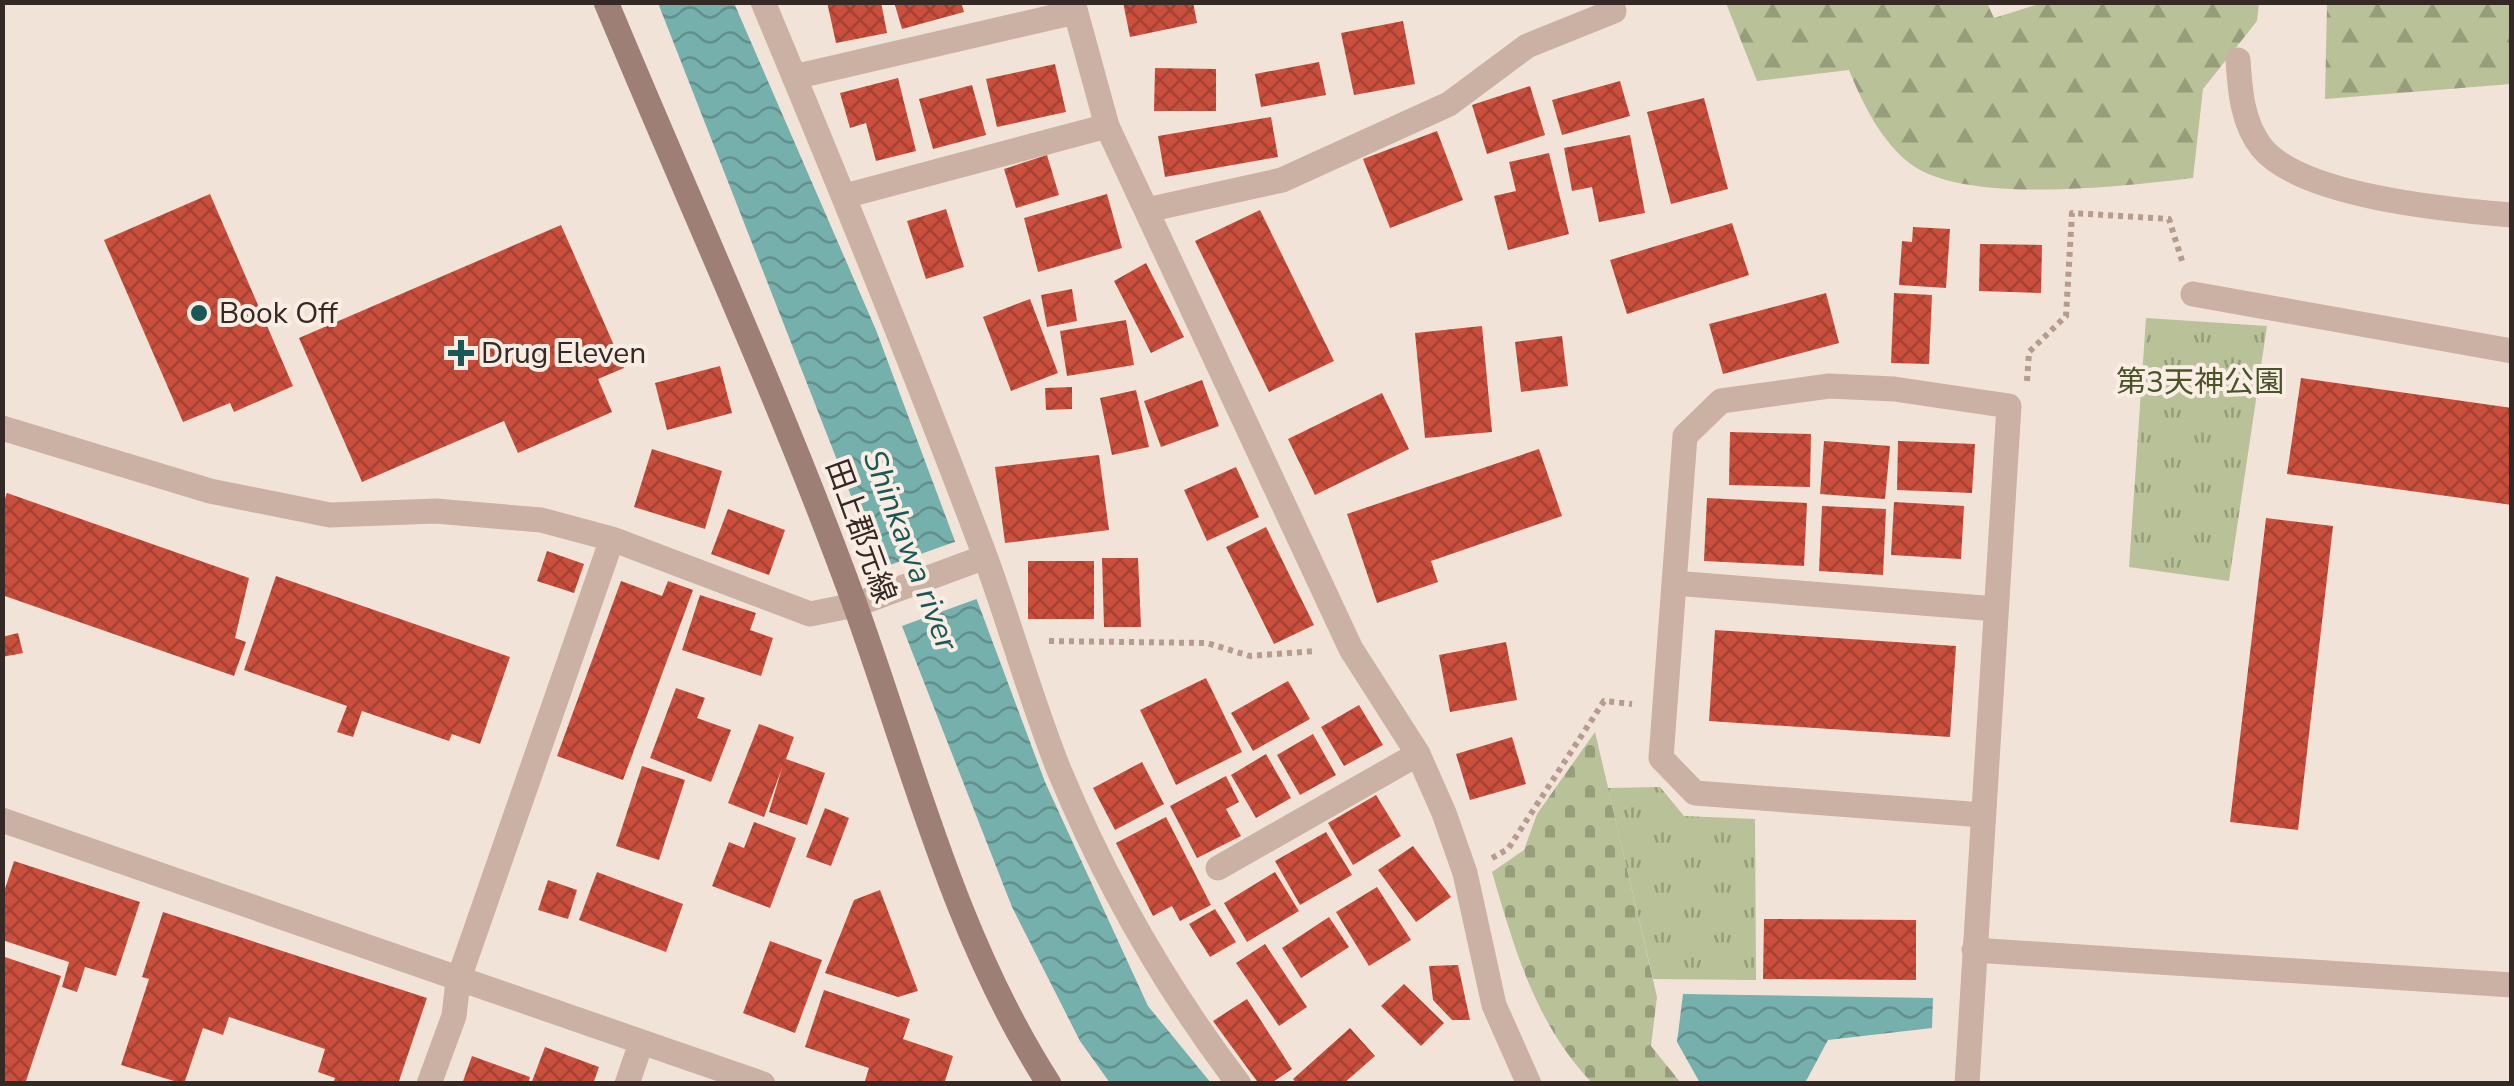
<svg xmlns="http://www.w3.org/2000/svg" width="2514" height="1086" viewBox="0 0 2514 1086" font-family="'Nunito Sans','Noto Sans JP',sans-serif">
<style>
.forest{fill:url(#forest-firs)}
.cemetery{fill:url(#cemetery-stones)}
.park{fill:url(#park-tufts)}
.water{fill:url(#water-waves)}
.pier{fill:#f2e3d8}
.building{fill:url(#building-cross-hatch)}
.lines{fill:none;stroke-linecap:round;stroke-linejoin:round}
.path{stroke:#b69b8e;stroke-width:6;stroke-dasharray:5 5;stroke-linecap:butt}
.street{stroke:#cab1a3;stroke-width:25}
.secondary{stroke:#9e7f75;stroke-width:25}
.poi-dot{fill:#1a5855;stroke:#faede4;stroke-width:4}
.labels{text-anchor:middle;stroke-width:8;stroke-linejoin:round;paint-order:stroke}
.poi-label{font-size:30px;fill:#352926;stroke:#faede4;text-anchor:start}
.park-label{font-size:30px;fill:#495429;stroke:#faede4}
.street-label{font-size:30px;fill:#352926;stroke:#faede4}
.water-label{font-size:32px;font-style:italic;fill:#1a5855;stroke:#faede4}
</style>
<defs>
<pattern id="forest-firs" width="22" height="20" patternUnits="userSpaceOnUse" patternTransform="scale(2.5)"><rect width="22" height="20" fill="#b8c197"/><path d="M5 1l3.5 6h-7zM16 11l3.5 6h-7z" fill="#969d7b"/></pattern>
<pattern id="cemetery-stones" width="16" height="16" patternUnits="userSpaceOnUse" patternTransform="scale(2.5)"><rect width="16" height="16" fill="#b8c197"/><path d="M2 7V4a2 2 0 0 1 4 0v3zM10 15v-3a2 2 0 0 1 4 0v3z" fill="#969d7b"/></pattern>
<pattern id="park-tufts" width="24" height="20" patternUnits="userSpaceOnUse" patternTransform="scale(2.5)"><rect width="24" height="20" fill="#b8c197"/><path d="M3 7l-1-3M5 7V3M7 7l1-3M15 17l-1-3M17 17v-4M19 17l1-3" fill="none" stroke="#969d7b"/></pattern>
<pattern id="water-waves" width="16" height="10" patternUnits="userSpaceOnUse" patternTransform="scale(2.5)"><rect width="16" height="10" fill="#76b0ac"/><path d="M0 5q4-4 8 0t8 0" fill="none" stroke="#628f8c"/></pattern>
<pattern id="building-cross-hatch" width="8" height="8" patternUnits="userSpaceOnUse" patternTransform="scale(2.5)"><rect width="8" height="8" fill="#ca503d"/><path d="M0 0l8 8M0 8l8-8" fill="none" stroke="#a54233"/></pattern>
</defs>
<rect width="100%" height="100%" fill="#f2e3d8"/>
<path class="forest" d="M1726,3H1987L1994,18L2042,3H2259L2257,21L2203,89L2193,178C2126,186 1968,205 1912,165C1881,142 1863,104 1849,70L1757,81Z
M2327,3H2511V84L2325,99Z"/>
<path class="cemetery" d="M1595,732L1657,997L1651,1046L1681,1083H1592C1535,1023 1515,950 1492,872L1524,850L1537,814Z"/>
<path class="park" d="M2146,318L2267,326L2229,581L2129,567Z
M1660,787L1684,816L1755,819L1756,980L1653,979L1608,788Z"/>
<path class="water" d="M658,3H734L876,330L1045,782L1148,1006L1211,1083H1110L1080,1041L1012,907Z
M1683,994L1933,998L1932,1028L1828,1040L1805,1083H1700L1677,1042Z"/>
<path class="pier" d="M960,540L982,597L899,627L876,570Z"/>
<path class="building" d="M827,2H881L887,33L836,43Z
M894,2H961L964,12L902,29Z
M1123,2H1193L1197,23L1130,37Z
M1403,21L1415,84L1354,95L1341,33Z
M1319,62L1326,95L1261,107L1255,74Z
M1055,64L1066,112L997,127L986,79Z
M1155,68L1216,69V111H1154Z
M898,78L916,151L876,161L866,123L850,128L840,93Z
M1620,81L1630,116L1562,135L1552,100Z
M972,85L986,135L933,149L919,99Z
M1530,86L1545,135L1487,154L1472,105Z
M1704,98L1728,189L1671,204L1647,112Z
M1271,117L1278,157L1165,177L1158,136Z
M1437,131L1463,200L1390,228L1363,159Z
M1630,135L1645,213L1599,222L1592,187L1572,191L1564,148Z
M1549,153L1569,234L1508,250L1494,196L1516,191L1509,162Z
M1047,155L1059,195L1016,208L1004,169Z
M210,194L293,386L234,412L230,403L183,422L104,240Z
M1107,194L1122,248L1038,272L1024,218Z
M946,209L964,267L926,279L907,221Z
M1260,210L1334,361L1269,392L1195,241Z
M1732,223L1749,275L1627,314L1610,260Z
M561,225L624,368L598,379L612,412L518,453L504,421L362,482L299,338Z
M1913,227L1950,229L1946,288L1899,285L1902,241L1912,242Z
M1980,244L2042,245L2041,293L1979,291Z
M1146,263L1184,337L1151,353L1114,281Z
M1072,289L1077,321L1047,327L1041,295Z
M1826,293L1839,343L1723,374L1709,324Z
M1894,293L1932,295L1929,364L1891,363Z
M1030,299L1058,373L1011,391L983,317Z
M1126,320L1134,365L1067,376L1060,331Z
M1482,326L1492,432L1425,438L1415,333Z
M1562,336L1568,386L1521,392L1515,342Z
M720,366L732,413L667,430L655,383Z
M2301,378L2512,408V505L2287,474Z
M1202,380L1219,426L1161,447L1144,401Z
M1072,387V409L1046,410L1045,388Z
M1136,390L1149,447L1112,455L1100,398Z
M1382,393L1409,449L1315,495L1288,439Z
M1730,432L1811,434L1810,487L1729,485Z
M1824,441L1890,446L1885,499L1820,494Z
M1898,441L1975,444L1972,493L1897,490Z
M652,449L722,471L705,529L634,507Z
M1539,449L1562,516L1431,561L1438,582L1377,603L1347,514Z
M1099,455L1109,530L1005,543L995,467Z
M1236,467L1259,517L1207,541L1184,490Z
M7,493L249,578L235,638L246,642L234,676L2,595V507Z
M1707,498L1807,503L1804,566L1704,561Z
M1894,502L1964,506L1961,559L1891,555Z
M1822,506L1886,509L1883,575L1819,571Z
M728,509L785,530L769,575L711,554Z
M2266,518L2333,526L2298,830L2230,822Z
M1266,527L1314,625L1274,644L1226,547Z
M547,551L584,564L574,593L537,581Z
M1102,558H1138L1141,627H1104Z
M1028,561H1094V619H1028Z
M276,576L510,657L480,744L452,734L449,741L362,711L353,737L337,732L347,706L244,670Z
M621,581L662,596L668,581L693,590L623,780L557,756Z
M700,595L756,613L750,630L773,638L761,676L682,650Z
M1715,630L1956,646L1950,737L1709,721Z
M18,633L23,653L2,657V637Z
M1506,642L1517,700L1450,712L1439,655Z
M1206,678L1242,752L1176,785L1140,710Z
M1288,681L1310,719L1253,751L1231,713Z
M676,688L705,698L697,718L731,730L711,782L650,758Z
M1359,705L1383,745L1344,766L1321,727Z
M759,724L794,737L786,759L825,773L807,825L769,812L782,768L764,817L728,803Z
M1313,734L1336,775L1300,795L1277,755Z
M1512,737L1526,784L1470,800L1456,754Z
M1266,754L1291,798L1256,818L1231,775Z
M1142,762L1164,804L1115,830L1093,788Z
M642,766L685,780L659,860L616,846Z
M1226,776L1239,802L1226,809L1241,836L1197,858L1170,806Z
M1376,795L1401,836L1353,865L1328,823Z
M825,808L849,818L831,866L806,857Z
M1166,817L1211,905L1180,921L1172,906L1153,916L1116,843Z
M754,822L796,838L770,908L712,886L729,842L744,848Z
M1326,832L1352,875L1300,905L1275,861Z
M1413,846L1451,897L1416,922L1378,870Z
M14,861L140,902L116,976L85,967L77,992L62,987L69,962L2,940V898Z
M597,872L683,904L666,952L579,920Z
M1275,872L1299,911L1247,942L1224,903Z
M548,880L577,890L568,919L538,910Z
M1377,887L1411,940L1369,966L1336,912Z
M880,890L918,991L898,997L825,973L854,900Z
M1215,909L1236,942L1210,957L1189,924Z
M163,912L427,998L398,1084H333L335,1078L318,1072L325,1049L229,1017L223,1035L203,1028L184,1084L121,1065L149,979L142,977Z
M1329,917L1349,947L1301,978L1282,948Z
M1764,919L1916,920V980L1763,979Z
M770,941L822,960L795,1033L743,1013Z
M1265,944L1307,1007L1279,1026L1236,963Z
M2,956L61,976L25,1084H2Z
M1458,965L1470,1020H1452L1433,1000L1429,966Z
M1404,984L1444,1023L1421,1046L1381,1006Z
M824,990L910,1019L903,1039L953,1056L944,1084H864L869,1068L805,1047Z
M1247,999L1292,1069L1270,1084H1259L1213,1021Z
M1350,1028L1375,1056L1343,1084H1297L1293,1079Z
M545,1047L599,1067L593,1084H531Z
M472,1056L530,1077L528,1084H462Z"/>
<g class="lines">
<path class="path" d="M2027,381L2029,352L2066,316L2072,213L2169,219L2183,264
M1049,641L1207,643L1250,656L1315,651
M1492,858L1508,849L1604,701L1632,704"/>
<path class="street" d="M763,2C840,186 915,370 985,556C1011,627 1031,700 1059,770C1106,883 1165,987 1239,1084
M1073,2L1107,126L1351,649L1418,754L1444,813L1465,873L1494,1005L1529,1084
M2238,60C2240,90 2242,123 2262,148C2303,197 2450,210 2512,215
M794,77L1075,12
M845,196L1107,126
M1147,210L1282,180L1449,104L1527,46L1614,11
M2193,294L2512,351
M2,428L210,491L330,515L436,511L541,520L612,539L810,614L855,605L985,557
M1674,583L1996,609
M2,820L763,1084
M1218,868L1418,754
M1974,950L2512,985
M429,1084L454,1016L458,981L612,539
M627,1084L641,1043
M1967,1084L2009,406L1894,389L1829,386L1721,401L1685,436L1661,758L1695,793L1983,815"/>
<path class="secondary" d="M606,2C689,202 780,399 854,602C913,765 954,936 1049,1084"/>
</g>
<g class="poi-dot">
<circle cx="199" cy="313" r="10"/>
<path d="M456 338h10v10h10v10h-10v10h-10v-10h-10v-10h10z"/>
</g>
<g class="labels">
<g class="poi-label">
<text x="219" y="323">Book Off</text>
<text x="481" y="363">Drug Eleven</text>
</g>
<g class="park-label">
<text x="2200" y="392">第3天神公園</text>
</g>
<g class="street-label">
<text transform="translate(861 531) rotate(70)" y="10">田上郡元線</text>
</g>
<g class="water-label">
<text transform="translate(911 550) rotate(69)" y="11">Shinkawa river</text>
</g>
</g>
<rect width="2514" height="1086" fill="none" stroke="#352926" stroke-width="10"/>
</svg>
